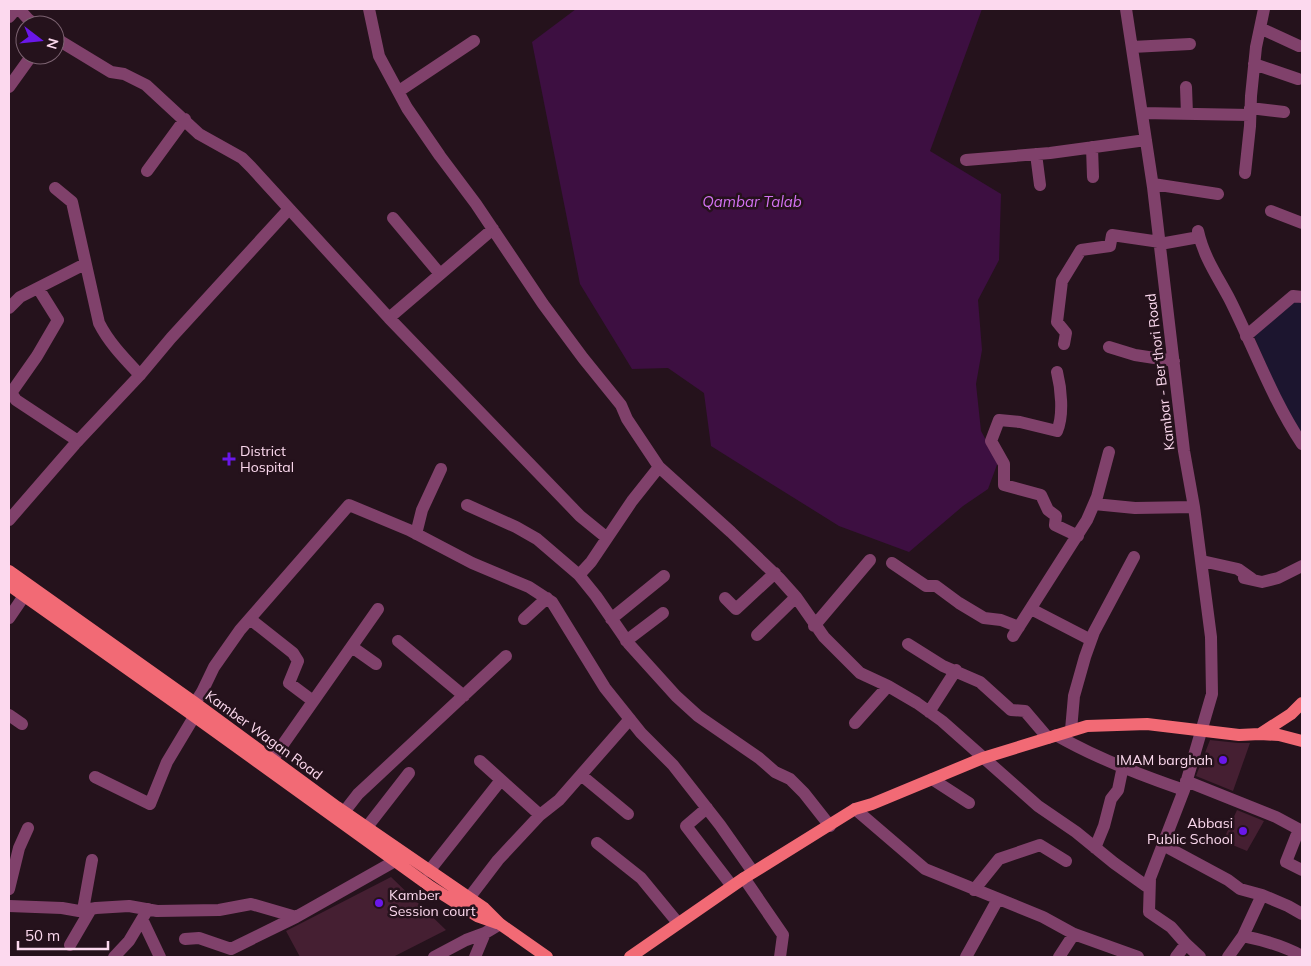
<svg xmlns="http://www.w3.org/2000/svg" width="1311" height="966" viewBox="0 0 1311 966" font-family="Mulish,sans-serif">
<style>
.green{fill:#1c152f}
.water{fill:#3d0f41}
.building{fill:#451f32}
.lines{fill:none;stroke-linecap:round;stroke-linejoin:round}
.minor{stroke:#80416b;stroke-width:12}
.major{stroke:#f26a75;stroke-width:12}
.poi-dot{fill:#6a17ea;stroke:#25121c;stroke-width:2}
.labels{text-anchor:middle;stroke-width:5;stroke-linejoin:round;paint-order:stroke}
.street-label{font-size:14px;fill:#fcd9ee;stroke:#25121c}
.poi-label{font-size:14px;fill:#fcd9ee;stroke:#25121c;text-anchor:start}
.water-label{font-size:15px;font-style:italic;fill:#d371f2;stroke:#25121c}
</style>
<rect width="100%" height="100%" fill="#25121c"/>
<path class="green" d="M1294,299L1302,301V435L1283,405L1254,336Z"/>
<path class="water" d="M576,9H982L930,151L1001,194L999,260L978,300L982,350L976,384L981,431L998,462L988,489L963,506L909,552L839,526L711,446L704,393L668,368L632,369L580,284L532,42Z"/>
<path class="building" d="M1210,740L1238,743H1250L1233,791L1196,776Z
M1237,810L1264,821L1247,851L1223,841Z
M391,877L446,930L393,957H300L286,931Z"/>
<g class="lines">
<path class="minor" d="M19,9L28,19L36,25
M369,9L379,56L407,108L440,156L476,204L543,304L583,358L621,405L627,419L659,467L731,532L779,578L796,597L824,637L860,673L888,686L917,703L942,721L1038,806L1076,832L1114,863L1149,888
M1126,9L1153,187L1184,451L1194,507L1211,637L1212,694L1184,790L1150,878L1149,912L1171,927L1186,944L1200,957
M9,17L16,9
M1260,28L1299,46
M55,38L111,72L124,74L146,85L199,134L242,158L251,167L389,318L580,516L607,538
M1132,47L1190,44
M1254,64L1298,79
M9,87L32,55
M1186,87L1187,114
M399,91L474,41
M1250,108L1284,112
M1142,113L1250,115
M1092,147L1093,177
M1036,154L1040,185
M966,160L1050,153L1146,140
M147,171L185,119
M1245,173L1250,126L1251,96L1256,47L1264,9
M1153,184L1218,194
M55,188L72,202L99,323C109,343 125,359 140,375
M1271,211L1302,223
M393,218L440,274
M1198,231C1204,258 1218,277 1230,300C1254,348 1272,399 1302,444
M1160,244L1199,237
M9,308L20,297L85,264
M389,318L493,229
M1246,336L1293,296L1302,297
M1064,344L1066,333L1057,322L1062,281L1081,250L1110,246L1112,235L1160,242
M1109,347L1135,355L1174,361
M1057,372C1061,388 1064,415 1057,431L1020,422L999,420L991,441L1004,464V485L1041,495L1048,510L1056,516L1055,525L1078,536
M9,390L16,400L78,441
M11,393L37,356L58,320L38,288
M1094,504L1135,508L1194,507
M467,505L516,527L537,539L579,575L596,596L629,644L676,696L698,716L759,758L775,772L790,779L804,793L830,826
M9,520L75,444L140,375L171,338L289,209
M416,534L422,510L441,469
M1202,561L1238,569L1252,579
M892,563L926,586H936L959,603L984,618L1001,620L1019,627
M579,575L591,562L632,501L659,467
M1244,578L1262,582L1278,578L1302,566
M725,598L736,609L775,573
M1031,609L1091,640
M9,618L24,596
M250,619L293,653L298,661L289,683L313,701
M524,619L547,598
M611,619L664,576
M814,626L870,560
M757,635L796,597
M1013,636L1087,520L1097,497L1109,452
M398,641L464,696
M626,641L663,613
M908,644L943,666L980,682L1011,710L1025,711L1048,738
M352,647L376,664
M195,703L202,692L214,667L240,630L349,505L409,530L472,563L529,587L552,602L605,688L641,733L673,765L720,825L753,872
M929,712L956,670
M9,715L22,724
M855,723L888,686
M1071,730L1074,696L1085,657L1094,632L1134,557
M1056,735C1094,757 1143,776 1184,790
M272,760L378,609
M480,761L540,815
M581,775L628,814
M95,777L150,804L167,762L194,717
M932,779L969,803
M1186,781L1276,817L1302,831
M707,808L686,826L732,886
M855,809L925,869L1043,917L1074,934L1138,957
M344,812L358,794L506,656
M367,827L409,773
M1299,829L1286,862L1302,870
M597,843L641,878L678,923
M1163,845L1228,880L1240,889L1262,895L1288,906L1302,914
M1095,848L1104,826L1111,799L1118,790L1123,766
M429,871L501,780
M744,878L783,935L780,957
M9,889L19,848L28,828
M974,890L999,859L1040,845L1066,861
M469,898L498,860L540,815L559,800L630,719
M9,906L62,908L79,911L96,908L129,906L157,911L219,910L251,904L296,917
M83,910L92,860
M142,919L160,957
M1243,936C1263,940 1284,946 1302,956
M185,939L199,938L231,949L296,917L395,861
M70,945L91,909
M114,957L129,941L148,909
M434,957L466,940L485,933L500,924
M475,957L485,933
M966,957L998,899
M1059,957L1074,934
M1176,957L1186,944
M1228,957L1243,936L1262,895"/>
<path class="major" d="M9,571L195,703L337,807L484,908L500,924L547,957
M9,585L187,711L431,887L477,916L497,923
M1260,734L1291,714L1302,703
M630,957L744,878L855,809L872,804L983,758L1087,726L1147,724L1239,735L1260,734L1279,735L1302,741"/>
</g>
<g class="poi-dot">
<path d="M226.5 451.5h5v5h5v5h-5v5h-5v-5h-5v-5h5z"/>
<circle cx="1223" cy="760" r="5"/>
<circle cx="1243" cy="831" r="5"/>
<circle cx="379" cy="903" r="5"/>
</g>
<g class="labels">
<g class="street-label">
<text transform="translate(1160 372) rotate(-97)" y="5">Kambar - Ber thori Road</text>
<text transform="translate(264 735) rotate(36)" y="5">Kamber Wagan Road</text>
</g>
<g class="poi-label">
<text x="240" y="456">District<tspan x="240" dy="16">Hospital</tspan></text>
<text x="1213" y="765" text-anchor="end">IMAM barghah</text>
<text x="1233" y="828" text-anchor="end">Abbasi<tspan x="1233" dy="16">Public School</tspan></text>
<text x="389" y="900">Kamber<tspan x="389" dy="16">Session court</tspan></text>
</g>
<g class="water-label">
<text x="752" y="207">Qambar Talab</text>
</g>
</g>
<rect width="1311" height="966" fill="none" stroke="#fcd9ee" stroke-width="20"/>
<g transform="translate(40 40) rotate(106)"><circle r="24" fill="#25121c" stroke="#7b6270"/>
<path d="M0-4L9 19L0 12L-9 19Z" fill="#6a17ea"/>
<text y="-8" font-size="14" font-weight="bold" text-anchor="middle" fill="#fcd9ee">N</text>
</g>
<path d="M18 941v8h90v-8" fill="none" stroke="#fcd9ee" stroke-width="2.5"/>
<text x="25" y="941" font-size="15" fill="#fcd9ee" stroke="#25121c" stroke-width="4" paint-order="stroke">50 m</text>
</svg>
